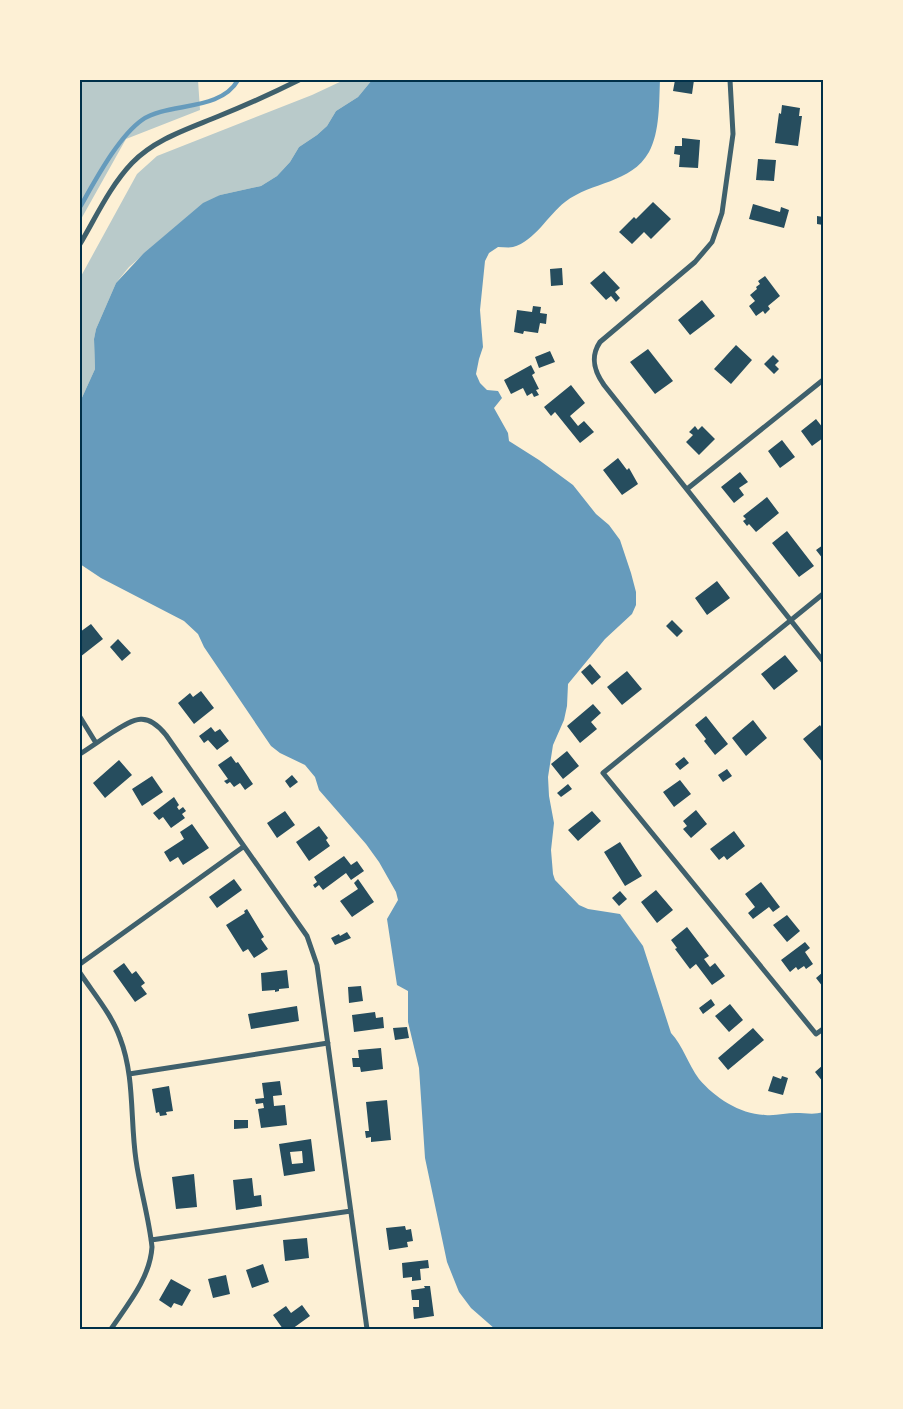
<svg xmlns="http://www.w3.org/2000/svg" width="903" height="1409" viewBox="0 0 903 1409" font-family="'Asap Condensed',sans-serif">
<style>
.green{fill:#b9caca}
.water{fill:#669bbc}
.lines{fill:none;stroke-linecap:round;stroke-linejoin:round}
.stream{stroke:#669bbc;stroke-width:4.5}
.building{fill:#264d5e;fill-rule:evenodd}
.minor{stroke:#3f606c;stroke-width:5}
.neatline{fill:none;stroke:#003049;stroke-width:2}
</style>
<rect width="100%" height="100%" fill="#fdf0d5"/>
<path class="green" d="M80,80H198L200,110L126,139L80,221Z
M344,80H372L358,97L336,111L327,126L317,135L299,147L290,162L277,176L261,186L220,195L166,235L129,267L116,283L96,329L94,339L95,369L80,402V278L137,174L157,156L312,95Z"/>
<path class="water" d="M372,80H660C659,102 660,132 649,152C631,184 592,181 565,202C548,215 535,241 513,247C509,248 503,247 498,247L489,253L485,261L480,310L483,347L479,359L476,374L480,383L487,390L498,391L502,398L494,408L508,433L509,441L539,460L573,485L596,514L609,525L620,540L631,573L636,592V605L632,614L605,639L568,684L567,706L564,720L553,745L548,777L549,796L554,823L551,850L553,874L555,880L579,905L588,909L620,914L643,946L671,1033C683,1046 688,1064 699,1079C715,1098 740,1114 765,1115C776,1116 786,1113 796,1113C805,1113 815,1115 823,1112V1329H495L471,1308L459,1292L447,1262L425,1158L419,1068L408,1022V991L397,985L387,919L398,900L396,892L379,862L366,844L319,790L315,777L305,765L280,753L271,746L204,647L198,634L184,621L101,578L80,564V402L95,369L94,339L96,329L116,283L144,253L203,203L220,195L261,186L277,176L290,162L299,147L317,135L327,126L336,111L358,97Z"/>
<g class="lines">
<path class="stream" d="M80,207C95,181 118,137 142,120C168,102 220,112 238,80"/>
</g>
<path class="building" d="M675,80H694L692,94L673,91Z
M782,105L800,108L799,116H802L798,146L775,143L779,113L781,114Z
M682,138L700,140L698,168L679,167L680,155L674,154L675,146H682Z
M758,159L776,160L774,181L756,180Z
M653,202L671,219L651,239L644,232L632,244L619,232L634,217L636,219Z
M753,204L780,212L781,207L789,210L784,228L749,219Z
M817,216L823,217V225L817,224Z
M562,268L563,285L551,286L550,269Z
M604,271L620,288L615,292L620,298L616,302L611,296L606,300L590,283Z
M765,276L780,296L768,306L770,309L765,314L763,311L756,316L749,306L755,301L750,295L757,289L756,287L760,284L758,281Z
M702,300L715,316L690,335L678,320Z
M533,306L541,307L540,313L547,314L546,324L540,323L538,333L524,331L523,334L514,332L517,310L532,312Z
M736,345L752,360L731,384L714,369Z
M648,349L673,381L655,394L630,362Z
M550,351L555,362L539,368L535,357Z
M773,355L779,361L775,365L779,369L774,374L764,364Z
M531,365L535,373L532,375L539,389L536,390L539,395L534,397L532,393L527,396L523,388L511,394L504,380Z
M571,385L585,403L570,416L578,426L584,421L594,432L580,443L555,412L551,416L544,407Z
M816,419L823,428V438L812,446L801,431Z
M695,426L698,430L702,426L715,439L699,455L686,442L693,435L689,432Z
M782,440L795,457L780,468L768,451Z
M618,458L627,470L629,468L638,484L622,495L603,470Z
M740,472L748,482L739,488L744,495L734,503L721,487Z
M767,497L779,513L756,532L749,524L747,526L743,521L746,519L743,516Z
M787,531L814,566L799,577L772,543Z
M823,545V559L816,550Z
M717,581L730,598L707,615L695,598Z
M672,620L683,631L677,637L666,626Z
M91,624L103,639L80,657V632Z
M118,639L131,653L122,661L110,647Z
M785,655L798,671L774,690L761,674Z
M590,664L601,677L592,685L581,672Z
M627,671L642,689L622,705L607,687Z
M201,691L214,708L194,724L178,703L190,693L193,697Z
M593,704L601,713L591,722L597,729L580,743L567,726Z
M706,716L728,744L715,755L704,741L706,739L695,725Z
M753,720L767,738L746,756L732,738Z
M820,725L823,730V763L803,739Z
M211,727L215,732L220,729L229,741L217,750L208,740L204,743L199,736Z
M567,751L579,766L563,779L551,764Z
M231,756L236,763L238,762L253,784L245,790L240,783L234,787L230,782L227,784L224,781L228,779L218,765Z
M684,757L689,763L680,770L675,764Z
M119,760L132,775L105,798L93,783Z
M727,769L732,776L723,782L718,775Z
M292,775L298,782L290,788L285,781Z
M152,776L163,792L142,806L132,789Z
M680,780L691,794L674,807L663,792Z
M568,784L572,789L561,797L557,793Z
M174,797L179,805L177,807L179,810L183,807L186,811L182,814L185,818L171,828L163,817L159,820L153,813Z
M696,810L707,824L691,838L683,829L687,826L683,821Z
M285,811L295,825L277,838L267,823Z
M592,811L601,821L578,841L568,830Z
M192,824L209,848L183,865L178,857L170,862L164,852L184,839L180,832Z
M319,826L328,838L326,840L330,846L309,861L296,842Z
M734,831L745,846L727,860L724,856L719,860L710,849Z
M620,842L642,876L625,886L604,852Z
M344,856L351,865L357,861L364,871L351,880L346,873L323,890L319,885L315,888L313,885L317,882L314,877Z
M234,879L242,890L217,908L209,897Z
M358,879L374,902L352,917L340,901L358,889L354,883Z
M761,882L780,907L773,912L769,907L753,919L748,913L755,907L745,894Z
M656,890L673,910L657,923L641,902Z
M620,891L627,899L619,906L612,898Z
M247,909L264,937L261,939L268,949L254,958L248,949L243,952L226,925L245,913L244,911Z
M787,915L800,931L787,942L773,925Z
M687,927L709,956L704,959L710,967L715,963L725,976L712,985L696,964L690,969L675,949L677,948L671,940Z
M347,932L351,938L335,945L331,938L339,934L340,936Z
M805,942L810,948L805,952L813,964L806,969L804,966L798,970L796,967L790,972L781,960Z
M124,963L132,974L136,971L145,983L141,986L147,994L135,1002L113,971Z
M287,970L289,988L279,989V991L275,992V990L262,991L261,973Z
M823,972V987L816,978Z
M361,986L363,1001L349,1003L348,987Z
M711,999L715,1005L703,1014L699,1008Z
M730,1004L743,1020L729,1032L715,1016Z
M297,1006L299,1021L251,1029L248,1014Z
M375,1012L376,1018L383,1017L384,1028L354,1032L352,1015Z
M407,1027L409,1038L395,1040L393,1028Z
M753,1028L764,1040L728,1070L718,1058Z
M381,1048L383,1069L361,1072L360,1067H353L352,1058H359L358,1050Z
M823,1065V1082L815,1072Z
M773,1076L781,1079L782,1076L788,1078L783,1095L768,1091Z
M280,1081L282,1095L273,1096L274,1106L285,1105L287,1125L261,1128L258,1109L264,1108L263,1103L256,1104L255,1099L264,1098L262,1083Z
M169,1086L173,1111L166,1112L167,1115L160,1116L159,1112L156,1113L152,1089Z
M387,1100L391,1140L371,1142V1137L366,1138L365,1131H369L366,1102Z
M234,1120H248V1128L234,1129Z
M311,1139L315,1171L284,1176L279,1144ZM302,1151L303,1163L292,1164L290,1152Z
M194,1174L197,1207L176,1209L172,1177Z
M252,1178L254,1196L261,1195L262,1206L236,1210L233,1180Z
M405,1226L406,1230L411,1229L413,1241L407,1242L408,1247L389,1250L386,1228Z
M307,1238L309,1258L285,1261L283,1240Z
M428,1260L429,1268L420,1269L421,1280L412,1281V1277L403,1278L402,1263Z
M263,1264L269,1282L252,1288L246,1270Z
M226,1275L230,1294L213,1298L208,1279Z
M171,1279L191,1290L182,1306L174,1303L171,1308L159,1300Z
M424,1286H430L434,1316L414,1319L413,1307H419V1300H412L411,1290L425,1288Z
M302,1305L310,1316L292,1329H283L273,1315L286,1306L291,1313Z"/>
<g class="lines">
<path class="minor" d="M730,80L733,134L722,213L712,242L695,262L600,342C590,357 594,371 604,385L823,661
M80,244C96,217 110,186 132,163C155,139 188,129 219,116C246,105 273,93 299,80
M687,489L823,380
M823,594L603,773L816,1034L823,1029
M80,717L96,743
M80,754C91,747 102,739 113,732C135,718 147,711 166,735L307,936L317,965L367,1329
M80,964L243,847
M80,973C94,994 112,1015 120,1038C135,1077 130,1120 136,1160C140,1189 149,1218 152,1247C150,1278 128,1304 111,1329
M129,1074L328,1043
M151,1240L351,1211"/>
</g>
<rect width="903" height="1409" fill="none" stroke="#fdf0d5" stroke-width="162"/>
<rect x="81" y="81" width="741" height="1247" class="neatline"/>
</svg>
